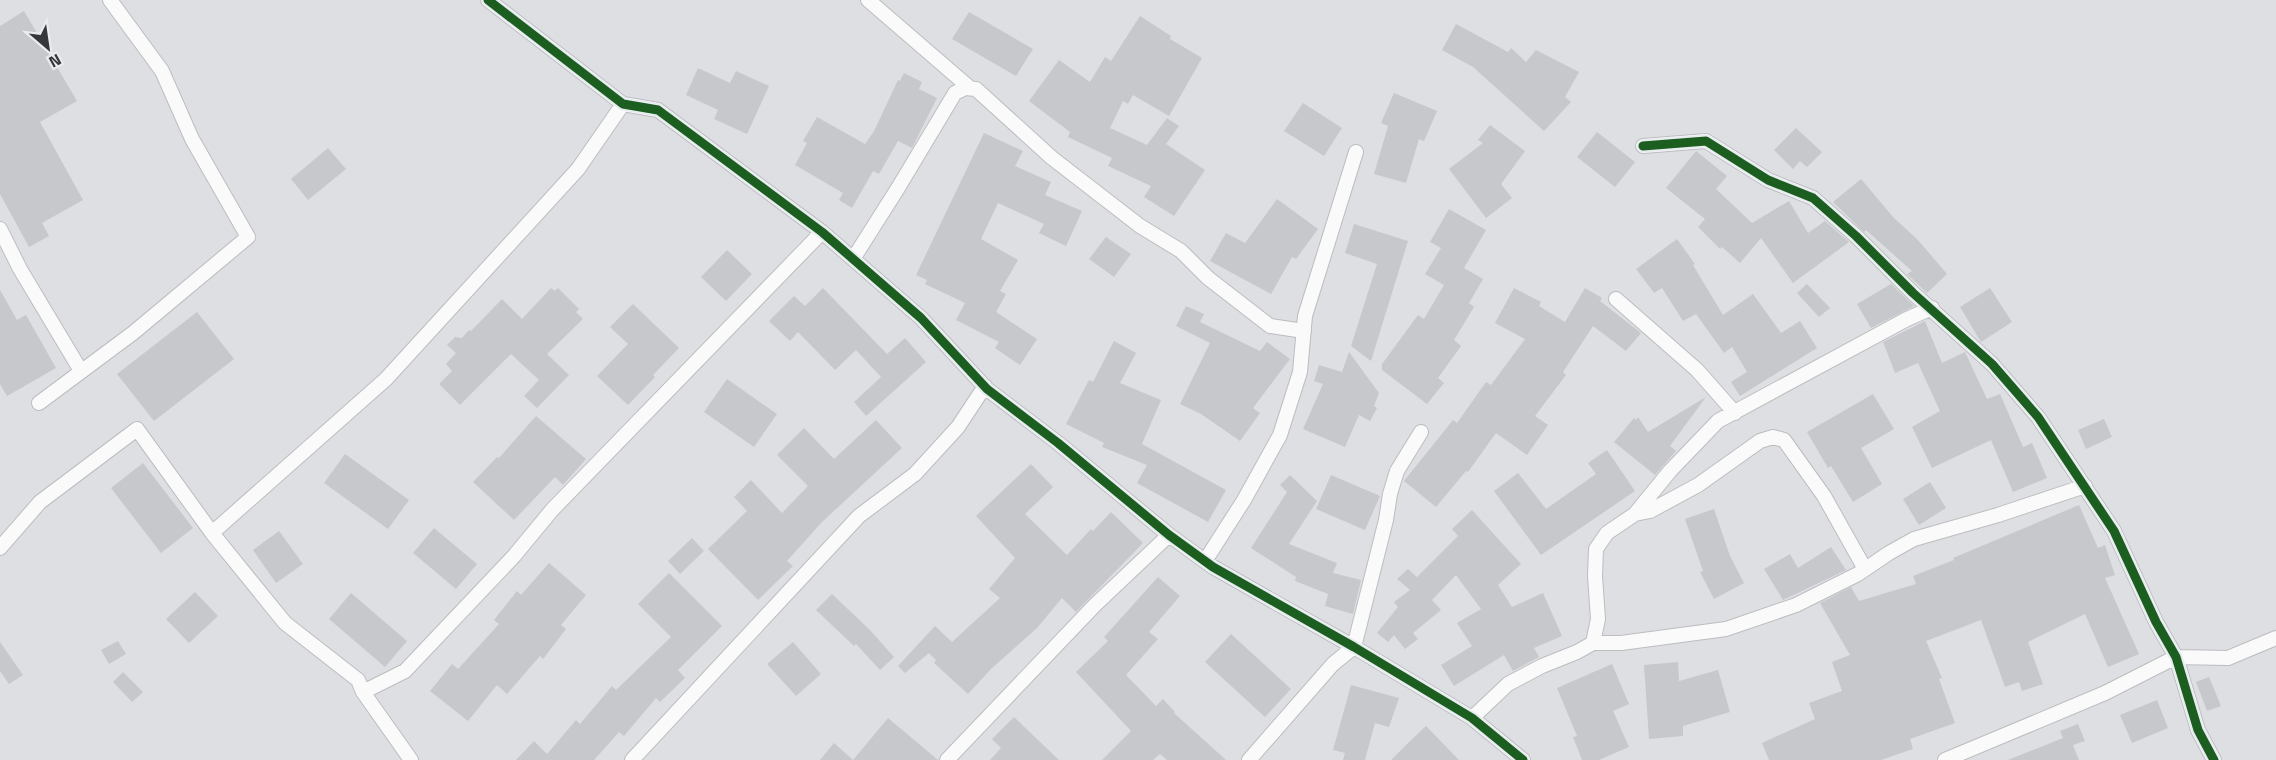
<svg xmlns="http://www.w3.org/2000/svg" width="2276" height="760" viewBox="0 0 2276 760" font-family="'Titillium Web',sans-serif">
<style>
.building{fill:#c7c8cb}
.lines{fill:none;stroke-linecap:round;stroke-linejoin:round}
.minor-casing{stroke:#bcbdbf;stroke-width:16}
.minor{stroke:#fafafb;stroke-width:14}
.cycleway-casing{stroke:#e8ecf1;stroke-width:13}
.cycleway{stroke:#1b5e20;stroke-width:9}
</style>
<rect width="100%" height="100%" fill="#dddfe2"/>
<path class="building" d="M24,11L77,101L40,122L83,200L42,223L49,236L29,247L0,194V26Z
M969,12L1033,49L1016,76L952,39Z
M1140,16L1171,36L1170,39L1202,58L1169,116L1133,95L1128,104L1123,101L1110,128L1147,145L1167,118L1179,126L1166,144L1205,170L1174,216L1144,197L1151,186L1108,166L1112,158L1068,137L1070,132L1029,101L1059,60L1090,82L1105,57L1111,61Z
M1456,24L1508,52L1511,48L1526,62L1536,50L1579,72L1565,97L1571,102L1544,131L1473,67L1442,50Z
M698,68L730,83L736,71L769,86L747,134L714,119L718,110L686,95Z
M904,73L922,82L919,89L937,98L912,148L898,141L879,174L873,171L852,208L839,200L843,193L795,165L807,143L803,141L817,117L865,144L874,131L898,80L900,81Z
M1394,93L1437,111L1424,141L1419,139L1406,183L1374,174L1388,126L1381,123Z
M1303,103L1342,128L1324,156L1284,131Z
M1490,125L1525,151L1501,184L1512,198L1486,218L1449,169L1483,143L1478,140Z
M1796,128L1822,152L1807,167L1800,161L1793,169L1774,150Z
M1597,132L1635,162L1615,187L1577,157Z
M984,133L1023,151L1015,166L1051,182L1045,195L1082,211L1066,246L1039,233L1044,224L998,203L981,239L1018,260L1000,291L1006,294L996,312L1037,339L1020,365L995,348L999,342L956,320L965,303L925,284L927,280L916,275Z
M328,148L346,169L308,200L291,179Z
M1696,151L1727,176L1716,189L1752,223L1789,201L1808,233L1825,221L1849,242L1793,283L1761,238L1740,263L1722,247L1720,249L1698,227L1705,219L1666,188Z
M1861,179L1894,218L1917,239L1947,274L1927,293L1907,274L1912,271L1866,230L1864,232L1833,202Z
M1277,199L1318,229L1296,259L1292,257L1271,294L1210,261L1226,233L1245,243Z
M1449,209L1486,230L1464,268L1483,279L1469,303L1474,307L1454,340L1461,346L1438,378L1444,383L1427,404L1382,370V364L1418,315L1424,319L1444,285L1425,274L1441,248L1430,242Z
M1354,224L1408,241L1371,361L1351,346L1377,264L1345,253Z
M1106,237L1131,254L1114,277L1089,259Z
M1677,239L1695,264L1693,265L1723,315L1753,294L1781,333L1800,321L1817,348L1740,396L1731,382L1747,372L1732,347L1724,353L1696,314L1683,321L1662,288L1654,293L1636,269Z
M727,250L752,274L726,301L701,277Z
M1807,284L1830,308L1819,317L1797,293Z
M1891,284L1914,306L1871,328L1857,304Z
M551,288L555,291L558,288L579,309L576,312L583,319L547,354L569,375L537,408L524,396L539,380L511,354L460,405L439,384L452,371L446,364L456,353L447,345L455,337L462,338L469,330L471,331L502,299L522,319Z
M823,288L887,354L905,338L926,362L866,416L854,402L881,377L856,350L835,370L798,332L790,341L769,321L794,296L805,306Z
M1514,288L1541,302L1539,306L1565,322L1585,288L1602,298L1600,301L1641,333L1626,351L1593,326L1563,372L1566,375L1535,416L1548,425L1527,455L1496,433L1468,472L1466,471L1436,507L1404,481L1453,420L1457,423L1486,382L1491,385L1525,339L1495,323Z
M1990,288L2012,322L1981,342L1960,307Z
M0,290L17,320L26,315L56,368L7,396L0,384Z
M633,304L679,348L653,375L655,377L628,405L597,376L628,344L610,327Z
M1186,306L1204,314L1200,322L1260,351L1267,342L1290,359L1253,408L1260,413L1240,441L1201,414L1180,404L1210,343L1176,326Z
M197,312L234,359L154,421L117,374Z
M1925,321L1942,363L1965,352L1987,399L2000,394L2023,447L2032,443L2047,478L2013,492L1991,440L1932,468L1912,427L1940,411L1918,363L1895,373L1883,342Z
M1114,341L1136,353L1120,383L1161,400L1142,444L1226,490L1208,522L1137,483L1147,465L1102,447L1104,443L1066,424L1089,380L1093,382Z
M1349,352L1379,393L1374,406L1377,408L1370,421L1359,415L1345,447L1303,429L1323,384L1314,381L1319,365L1342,372Z
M727,379L777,414L754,447L704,412Z
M1873,394L1894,429L1861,448L1882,484L1853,502L1831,466L1828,468L1807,432Z
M1706,397L1670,446L1676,451L1655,475L1614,442L1634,418L1636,420L1638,417L1648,432Z
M536,416L586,459L563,485L555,477L514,520L473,482L497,457L499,458Z
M2104,419L2112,437L2086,449L2078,430Z
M876,420L902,448L822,522L787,561L793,566L758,600L708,549L747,511L734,497L751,480L782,513L808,486L777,455L804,428L834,459Z
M1607,450L1635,491L1541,555L1494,491L1518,473L1546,509L1596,474L1588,463Z
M345,454L409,500L388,529L324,483Z
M143,463L193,528L161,553L111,488Z
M1031,464L1053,487L1025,514L1067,555L1091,529L1093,531L1111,512L1143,543L1076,612L1062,598L1037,628L991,669L968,694L934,663L936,660L929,653L905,673L898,666L935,626L952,642L1000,598L989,589L1015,558L976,516Z
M1290,475L1317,501L1289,544L1337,563L1333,573L1361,580L1353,614L1325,606L1328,594L1295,581L1296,577L1251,548L1287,492L1280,485Z
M1331,475L1380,496L1365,530L1316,509Z
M1930,482L1946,508L1919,525L1903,499Z
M2079,505L2098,548L2105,545L2115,575L2105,578L2139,654L2108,667L2085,614L2028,642L2043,684L2022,691L2019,682L2005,687L1981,620L1926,641L1942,678L1939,679L1955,723L1910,739L1913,749L1881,760H1769L1762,743L1815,719L1809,703L1842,691L1832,662L1850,655L1820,603L1851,587L1859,601L1916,584L1913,576L1954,560L1953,558Z
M1714,509L1730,556L1744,583L1714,599L1700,572L1703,571L1685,519Z
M1472,510L1521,564L1498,585L1512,607L1543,593L1562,636L1534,648L1539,657L1513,671L1504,655L1454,686L1441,665L1472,646L1457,623L1481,609L1456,575L1432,600L1441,610L1413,633L1418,639L1405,649L1394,635L1388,642L1377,633L1398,607L1394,602L1410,590L1397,579L1408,569L1417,577L1458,536L1452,529Z
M434,528L477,564L456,589L413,553Z
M279,531L303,564L276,583L253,550Z
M692,538L704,551L680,574L668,561Z
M1831,547L1846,570L1783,600L1764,569L1790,554L1798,568Z
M549,563L586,595L561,625L566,629L543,659L540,656L507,694L497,685L468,721L430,691L452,664L458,669L499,624L494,620L517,591L521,595Z
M669,573L722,626L678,670L685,678L660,702L656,698L624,736L619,732L594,760H516L534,741L547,754L576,720L580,724L612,686L616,690L671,637L638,604Z
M1158,577L1180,596L1149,632L1158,639L1126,675L1156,706L1163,699L1175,712L1174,713L1226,760H1167L1160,754L1153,760H1102L1131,731L1076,672L1108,641L1104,637Z
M195,592L218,616L189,643L166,619Z
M351,593L407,641L385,667L329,619Z
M832,594L870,630L894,657L880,670L856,644L854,646L816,610Z
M1231,634L1291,689L1265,717L1205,662Z
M118,641L126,654L109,664L101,650Z
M0,642L23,675L9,684L0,671Z
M793,642L821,674L796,696L767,664Z
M1678,662L1679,681L1718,670L1730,712L1683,726V736L1649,739L1644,665Z
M1612,664L1629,704L1613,711L1629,747L1599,760H1582L1573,737L1577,736L1557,688Z
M123,672L143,692L132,702L113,682Z
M2209,677L2221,706L2207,711L2196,682Z
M1351,685L1399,698L1389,727L1375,723L1365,760H1343L1345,753L1333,750Z
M2157,700L2168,728L2132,743L2120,715Z
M1014,717L1059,760H990L1001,748L992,739Z
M888,718L938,760H820L834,743L853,760Z
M2078,724L2085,741L2073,745L2079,760H2008L2063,738L2060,731Z
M1426,726L1459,760H1391L1407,744Z"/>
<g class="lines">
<g class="minor-casing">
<path id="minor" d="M488,0L623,104L658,110L822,232L921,318L987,389L1058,443L1169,535L1213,567L1354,647L1472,718L1523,760
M868,0L970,88
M1643,146L1706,141L1768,180L1813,198L1856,236L1913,293L1992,364L2038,417L2114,531L2156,622L2176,657L2198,730L2214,760
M0,229L20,269L81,371
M853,259L898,188L955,93L965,88L976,89L1052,158L1140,226L1181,251L1208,278L1270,326L1304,331
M1616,299L1697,370L1735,413
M39,403L133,333L248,237L192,139L162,71L110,0
M1635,514L1650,511L1698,485L1760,441L1773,437L1784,440L1824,496L1865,569
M212,533L386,379L578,169L623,104
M0,548L40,502L137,429L212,533L285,623L358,680L363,692L411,760
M1205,561L1244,500L1280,435L1300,372L1305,316L1356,152
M1593,643L1598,619L1595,576L1596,549L1607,533L1635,514L1670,471L1718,421L1907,319L1932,308
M363,692L405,671L514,556L552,510L822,232
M1472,718L1508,684L1542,666L1577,652L1593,643H1621L1726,629L1796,605L1858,574L1889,553L1914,539L1998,515L2085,486
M632,760L859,516L915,474L958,427L985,386
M947,760L1095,605L1169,535
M1249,760L1333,664L1354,647L1386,520L1390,494L1397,471L1421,432
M1945,760L2105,693L2176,657L2228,658L2276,638"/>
</g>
<use href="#minor" class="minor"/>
<g class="cycleway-casing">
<path id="cycleway" d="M488,0L623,104L658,110L822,232L921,318L987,389L1058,443L1169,535L1213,567L1354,647L1472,718L1523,760
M1643,146L1706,141L1768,180L1813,198L1856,236L1913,293L1992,364L2038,417L2114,531L2156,622L2176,657L2198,730L2214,760"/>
</g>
<use href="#cycleway" class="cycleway"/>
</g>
<g transform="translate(48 48) rotate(151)" stroke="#e8ecf1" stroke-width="4.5" paint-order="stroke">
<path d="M0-4.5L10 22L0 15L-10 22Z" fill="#363739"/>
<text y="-9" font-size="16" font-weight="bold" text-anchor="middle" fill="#363739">N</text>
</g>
</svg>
